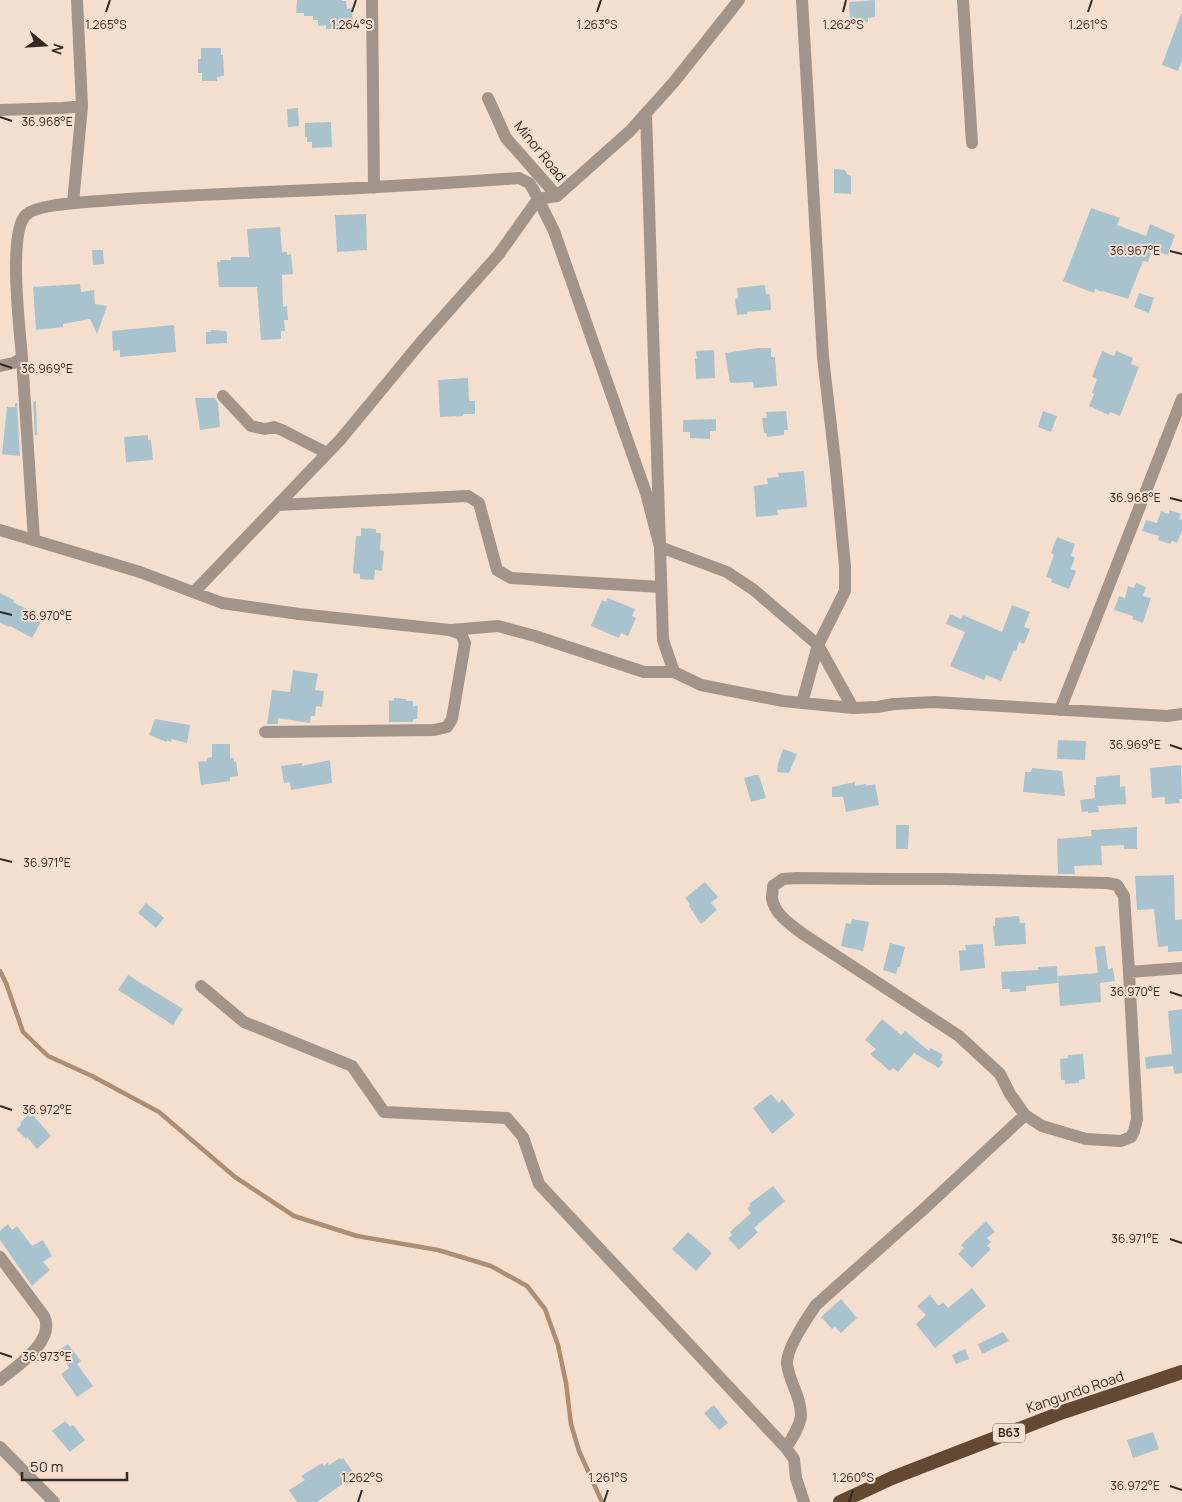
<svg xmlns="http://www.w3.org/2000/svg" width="1182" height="1502" viewBox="0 0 1182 1502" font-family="Manrope,sans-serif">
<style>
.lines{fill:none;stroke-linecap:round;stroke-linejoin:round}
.stream{stroke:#ad8d73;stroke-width:4.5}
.building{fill:#a9c3ce}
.minor{stroke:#a39489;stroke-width:12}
.trunk{stroke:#634832;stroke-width:14}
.ticks{fill:none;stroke:#322a24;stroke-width:2}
.labels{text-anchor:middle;stroke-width:4;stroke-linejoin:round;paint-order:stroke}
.shield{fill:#f4dfce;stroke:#6c6057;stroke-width:1}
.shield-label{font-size:12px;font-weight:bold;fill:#322a24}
.street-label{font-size:14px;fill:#322a24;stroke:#f4dfce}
.ticks-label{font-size:12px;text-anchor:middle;fill:#322a24;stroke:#f4dfce;stroke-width:4;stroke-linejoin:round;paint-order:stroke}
</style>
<rect width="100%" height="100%" fill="#f4dfce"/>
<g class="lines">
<path class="stream" d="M0,971L6,983L23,1032L48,1056L92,1076L159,1112L235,1177L294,1216L357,1236L438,1250L491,1266L527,1286L545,1309L558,1345L566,1383L571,1424L579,1451L602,1502"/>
</g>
<path class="building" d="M297,0H342V1H346L347,9L352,8L353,28L326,29V25L318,26V20H313V16H304V13H296Z
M875,0V17L868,18V22L850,23L849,2Z
M1181,14H1182V61L1178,71L1162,65Z
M201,48H221V55H223L224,76L217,77V81H202V73H198V59H201Z
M298,108L299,126L288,127L287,109Z
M331,122L332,147L312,148V142H307V137H305V123Z
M834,169L845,170L847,174L851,176V194L834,193Z
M1091,208L1120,218L1117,225L1146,236L1150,224L1175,235L1168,255L1152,250L1148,262L1143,261L1128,299L1103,291V292L1095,289L1094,293L1063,281Z
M366,214L367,250L337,252L335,215Z
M280,227L282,252H287V255L291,254L293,274L282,275L283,307L287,306L288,320H284L285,331H281V339L261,340L257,287H219L217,262H220V260H231V257H249L247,229Z
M92,250H103L104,264L93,265Z
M80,284L81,292L94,290L95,304L107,306L97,334L90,319L63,324V327L36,330L33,287Z
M765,285L766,294H770L771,310L747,312V314L737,315L735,299L738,298L737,288Z
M1139,293L1154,298L1149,313L1134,307Z
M174,325L176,352L120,357V350L113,351L112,331Z
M211,330L225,331L227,333V343L206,344V332H211Z
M758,348H771V357H775L777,386L754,388L753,382L730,383L725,353Z
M714,350L715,378L696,379L695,359H697L696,351Z
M1102,351L1114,356L1116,351L1133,358L1131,364L1139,367L1120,416L1110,412L1109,415L1089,406L1094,394L1092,393L1097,379L1092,377Z
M468,378L469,401H475V414H463V416L440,417L438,380Z
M195,398H215L218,403L220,427L200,430Z
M36,401L37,435H35L33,402Z
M15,403H17L20,456L2,454L7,407H15Z
M786,411L788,430H784V435L767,437L766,433H764L762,418H767L766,412Z
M1043,411L1057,416L1051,432L1038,427Z
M716,419V431H710V439L690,438V432H683V420Z
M148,435V440H151L153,460L126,462L124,437Z
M804,471L807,507L777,510L778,515L756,517L754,486L768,484L767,478L779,477L778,473Z
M1170,510L1181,514L1179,519L1182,520V530L1177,543L1172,541L1170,544L1158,540L1159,536L1142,531L1146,520L1157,523L1161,511L1168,514Z
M361,528L376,529V533H381L380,550L384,551L382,571L375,570L374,580L360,579V574L353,573L356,536H361Z
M1057,537L1075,544L1071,556L1075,557L1071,569L1076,571L1069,589L1051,582L1052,579L1046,577L1054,555L1051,553Z
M1136,583L1146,587L1143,596L1151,598L1143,623L1132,619L1133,616L1114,610L1119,596L1125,598L1128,586L1134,588Z
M0,593L14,600L13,602L43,618L32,638L10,626L9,627L0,623Z
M608,598L635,609L632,616L636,618L628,636L621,633L619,638L591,626L602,600L606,602Z
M1012,605L1030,612L1024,627L1030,629L1024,644L1019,642L1016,651L1014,650L1001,681L986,675L984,680L950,666L965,632L946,624L950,614L961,619L963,615L1002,632Z
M293,670L318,674L315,690L324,691L322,707L316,706L315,716H311L310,723L278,718V724H267L272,690L290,692Z
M394,698L406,699V701H413V706H418L417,719H413V722H389V700L394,701Z
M155,719L190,725L187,743L172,739L171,742L167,740V742L149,735Z
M1058,740L1086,741L1085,760L1057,759Z
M212,744H230V758H234V762L236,761L238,776L230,777V781L201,785L198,762L207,761V758L212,757Z
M783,749L797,754L789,773L777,772L778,763Z
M330,760L332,783L291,790L290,782L284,783L281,766L302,763V766Z
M1181,765L1182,799H1179L1180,803L1165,804V797L1152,798L1150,768Z
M1032,768L1062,771L1065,796L1023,792L1025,772H1031Z
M755,775H759L766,798L751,802L744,778Z
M1120,775V787L1125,786L1126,804L1098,806L1099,812L1088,813V811L1082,812L1080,800L1095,798L1094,785H1096V777Z
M855,782V786L866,784V786L875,784L879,805L846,812L843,797H832V787Z
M896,825H909L908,849H896Z
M1137,827V849H1124V845L1101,846L1102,865L1074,866L1075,874H1058L1057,839L1092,836L1091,830Z
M1174,875L1175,920L1182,919V951L1168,952V946L1158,947L1154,909L1137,910L1135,876Z
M705,882L718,897L711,903L717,910L701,924L689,906L690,904L685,898Z
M146,903L164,918L156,928L138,913Z
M1019,916L1020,923H1025L1026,944L995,946L993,926H995V918Z
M852,919L869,922L863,951L841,946L846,923L851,924Z
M890,943L905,947L900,967H898L896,974L883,970Z
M983,944L985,968L960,971L959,951L966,950L965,945Z
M1105,946L1108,969L1113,968L1115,981L1100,983L1101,1002L1060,1006L1058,976L1098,973L1095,947Z
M1057,966L1058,983L1026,986V991L1010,992V989H1002L1001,972L1038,970V967Z
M128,975L183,1009L173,1025L118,990Z
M1182,1009V1073L1174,1074L1173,1066L1146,1069L1145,1057L1172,1054L1168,1011Z
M882,1019L901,1035L905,1031L929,1051L931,1048L943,1055L940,1060L943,1062L939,1068L914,1053L898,1072L893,1068L890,1071L870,1054L876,1049L865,1040Z
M1083,1054L1085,1079L1079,1080V1083L1065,1084V1080H1061L1060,1059L1068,1058V1055Z
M771,1094L779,1103L782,1099L795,1115L772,1134L753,1108Z
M28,1115L30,1117L33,1115L51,1136L37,1149L27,1137L26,1139L16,1129L21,1125L20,1123Z
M773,1186L785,1201L754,1228L758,1232L739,1250L728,1238L732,1235L730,1232L751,1213L747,1208L750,1206L749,1204Z
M986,1221L995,1232L987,1238L991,1242L987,1246L991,1249L972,1268L958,1254L964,1248L961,1245Z
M8,1224L12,1230L17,1226L32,1246L43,1240L52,1256L43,1262L50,1270L32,1286L0,1240V1231Z
M688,1232L712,1253L696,1271L672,1249Z
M972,1288L986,1306L935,1348L916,1324L926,1315L917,1306L930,1295L938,1305H940L943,1302L948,1308Z
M841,1299L857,1318L841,1333L835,1327L832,1329L821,1317Z
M1003,1332L1009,1341L982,1354L978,1344Z
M68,1344L81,1361L77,1364L93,1386L77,1397L61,1374L69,1368L59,1350Z
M965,1349L969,1359L956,1364L952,1355Z
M714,1405L728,1423L719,1430L704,1413Z
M65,1421L70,1427L73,1425L85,1440L70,1452L52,1431Z
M1153,1432L1159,1449L1133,1458L1127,1440Z
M340,1458L341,1460L343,1458L354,1473L348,1477L350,1479L317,1502H297L289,1490L305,1480L301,1476L322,1463L324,1466L328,1462L329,1465Z"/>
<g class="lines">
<path class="minor" d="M372,0L374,188
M802,0L823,357L836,470L845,567V591L818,645L802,703
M963,0L972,143
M488,98L506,138L557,196
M0,110L63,108L82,106
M646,113L660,547L727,572L754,590L818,645L853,708
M73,203L82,106L77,0
M22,358L34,540
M0,366L14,363L22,358C20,331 8,236 25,216C32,207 63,204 75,203C139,197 203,195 267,192C351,189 435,184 519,178L529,183L533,189L554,231L646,493L660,547L663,640L674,672L701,685L783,701L853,708L877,707L894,704L934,702L1167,716L1182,714
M223,396L251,426L265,429L274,427L282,430L327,453
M278,505L468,496L479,503L497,570L511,578L661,587
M0,530L140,572L222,603L299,614L450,630L461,634L465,643L452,719L447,727L434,730L265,732
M194,592L340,440L421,342L499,254L538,199L557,196L630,131L674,82L739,0
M451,630L498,626L535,636L644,672H674
M1060,710L1182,399
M1129,972L1137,1119L1134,1131L1131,1137L1121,1141L1086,1139L1042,1126L1025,1115L1010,1094L1000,1074L959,1036L803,934C791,925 774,914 772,898C772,895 773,890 773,886L783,879L797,878L884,879H944L1107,883L1117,885L1124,896L1129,972L1182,968
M201,986L244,1022L352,1066L384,1112L507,1118L523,1137L539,1184L786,1448
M0,1257L44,1316C56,1341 17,1366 0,1380
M0,1447L54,1502
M804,1502L796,1478L794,1459L786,1448C802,1422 806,1416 794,1387C791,1380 788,1371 787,1364C786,1349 807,1318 816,1305L926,1207L1025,1115"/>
<path class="trunk" d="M840,1502L892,1478L1063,1412L1182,1372"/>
</g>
<path class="ticks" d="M106,12L110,0M352,12L356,0M597,12L601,0M843,12L846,0M1088,12L1092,0M0,117L12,121M1170,251L1182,254M0,364L12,368M1170,498L1182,501M0,612L12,615M1170,745L1182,749M0,859L12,862M1170,992L1182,996M0,1106L12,1110M1170,1239L1182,1243M0,1353L12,1357M1170,1486L1182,1490M358,1502L362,1490M604,1502L608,1490M849,1502L853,1490"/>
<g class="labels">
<rect class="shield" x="993" y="1423.5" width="32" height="19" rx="4"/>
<g class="shield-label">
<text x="1009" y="1437">B63</text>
</g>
<g class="street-label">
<text transform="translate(540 151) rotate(51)" y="5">Minor Road</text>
<text transform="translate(1075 1392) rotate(-19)" y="5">Kangundo Road</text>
</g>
</g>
<g class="ticks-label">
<text x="106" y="29">1.265°S</text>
<text x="352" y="29">1.264°S</text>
<text x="597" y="29">1.263°S</text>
<text x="843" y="29">1.262°S</text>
<text x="1088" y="29">1.261°S</text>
<text x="47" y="126">36.968°E</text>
<text x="1135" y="255">36.967°E</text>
<text x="47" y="373">36.969°E</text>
<text x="1135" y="502">36.968°E</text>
<text x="47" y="620">36.970°E</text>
<text x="1135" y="749">36.969°E</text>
<text x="47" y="867">36.971°E</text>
<text x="1135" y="996">36.970°E</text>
<text x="47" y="1114">36.972°E</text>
<text x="1135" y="1243">36.971°E</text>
<text x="47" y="1361">36.973°E</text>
<text x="362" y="1482">1.262°S</text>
<text x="608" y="1482">1.261°S</text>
<text x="853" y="1482">1.260°S</text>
<text x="1135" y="1490">36.972°E</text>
</g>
<g transform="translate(45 45) rotate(108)" stroke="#f4dfce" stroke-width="4" paint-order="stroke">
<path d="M0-4L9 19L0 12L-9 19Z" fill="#322a24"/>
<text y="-8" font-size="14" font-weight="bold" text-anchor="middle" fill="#322a24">N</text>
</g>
<path d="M22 1472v8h105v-8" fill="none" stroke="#322a24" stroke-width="2.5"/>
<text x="30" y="1472" font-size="15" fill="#322a24" stroke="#f4dfce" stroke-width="4" paint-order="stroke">50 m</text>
</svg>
